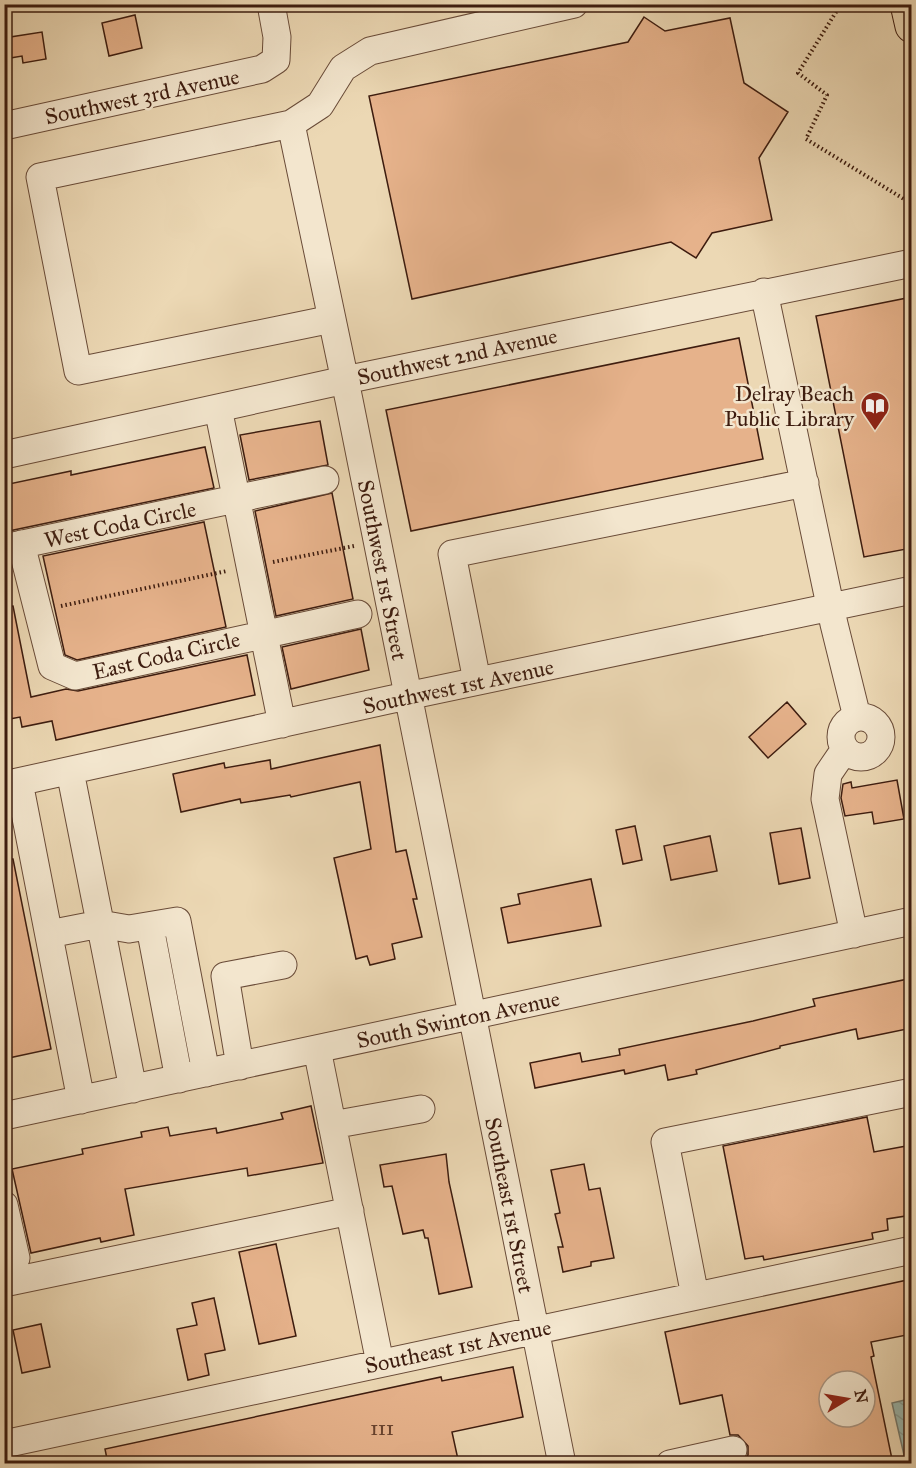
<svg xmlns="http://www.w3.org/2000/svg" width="916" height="1468" viewBox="0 0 916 1468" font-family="'IM FELL Great Primer',serif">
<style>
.water{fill:url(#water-waves);stroke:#747a70;stroke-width:1.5}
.building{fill:#e6b28b;stroke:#3d1c0f;stroke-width:1.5;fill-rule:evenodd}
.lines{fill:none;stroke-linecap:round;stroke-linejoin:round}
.minor-casing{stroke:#694b38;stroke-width:29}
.major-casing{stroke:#3d1c0f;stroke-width:35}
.path{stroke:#3d1c0f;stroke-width:4;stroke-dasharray:1.5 3;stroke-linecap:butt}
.minor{stroke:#f3e6ce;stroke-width:27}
.major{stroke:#ecd8b4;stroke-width:33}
.labels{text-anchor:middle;stroke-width:5;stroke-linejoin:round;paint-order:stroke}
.number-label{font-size:20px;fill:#67422e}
.street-label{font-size:22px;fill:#3d1c0f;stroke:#f3e6ce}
.poi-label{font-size:22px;fill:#3d1c0f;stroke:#f3e6ce;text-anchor:end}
</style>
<defs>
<pattern id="water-waves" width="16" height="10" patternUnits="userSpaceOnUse" patternTransform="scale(1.5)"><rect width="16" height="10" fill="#99b9b1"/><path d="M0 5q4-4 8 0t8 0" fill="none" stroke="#859e97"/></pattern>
</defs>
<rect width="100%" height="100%" fill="#ecd8b4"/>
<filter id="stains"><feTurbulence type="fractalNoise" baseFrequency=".00333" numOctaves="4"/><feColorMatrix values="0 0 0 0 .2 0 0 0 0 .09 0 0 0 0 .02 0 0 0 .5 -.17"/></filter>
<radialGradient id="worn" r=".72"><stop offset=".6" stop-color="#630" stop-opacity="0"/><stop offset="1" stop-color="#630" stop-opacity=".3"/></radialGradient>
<path class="water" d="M909,1399L911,1454L904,1455L892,1403Z"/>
<path class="building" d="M135,15L142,48L109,56L102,23Z
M644,17L665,31L730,18L744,83L788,112L759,158L772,220L712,233L696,258L671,242L412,299L369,96L628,42Z
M42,32L46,59L23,63L22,56L4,59V38Z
M912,297V548L864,557L816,316Z
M739,338L763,459L411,531L386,410Z
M320,421L328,465L249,480L240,435Z
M205,447L214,488L4,532V485L71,471V475Z
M332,493L353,599L276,616L255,511Z
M204,522L226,627L77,660L65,655L43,556Z
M13,606L31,697L66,689L78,691L247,655L255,695L56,740L52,721L22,727L20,717L4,720V607Z
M361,629L369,670L291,689L282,647Z
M787,702L806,724L768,758L749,737Z
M380,745L396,852L406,850L417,899H413L422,937L392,944L395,959L370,965L367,956L356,959L334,858L371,849L360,782L291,797L290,795L241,803L240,799L181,812L173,774L224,763L225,768L270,760L271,769Z
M897,780L904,819L874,824L872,812L845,816L841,798L843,784L851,782L852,788Z
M635,826L642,860L623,864L616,830Z
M801,828L810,878L779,884L770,833Z
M710,836L717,871L671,880L664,846Z
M4,859H13L51,1049L4,1059Z
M591,879L601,926L508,943L501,908L520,904L518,894Z
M908,979L912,994V1028L858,1039L856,1029L780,1046V1048L696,1070L697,1074L668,1080L665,1065L625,1074L624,1070L535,1088L530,1063L580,1053L582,1062L620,1055L619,1049L753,1021L815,1006L813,999Z
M311,1106L323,1163L248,1176L247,1168L125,1189L134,1235L101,1242L100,1238L31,1253L12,1169L83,1154L82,1149L142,1137L141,1132L168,1127L170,1136L216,1128L217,1133L283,1119L281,1113Z
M867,1117L874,1152L912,1145V1215L887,1219L888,1230L872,1233L873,1239L764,1260L763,1256L745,1259L723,1146Z
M446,1154L449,1182L472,1287L439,1294L428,1238H425L423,1230L403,1234L392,1186L384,1187L380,1165Z
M584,1164L589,1190L600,1188L614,1258L591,1262V1266L563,1272L558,1247H563L555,1214L560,1213L551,1170Z
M276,1244L296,1336L259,1344L239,1252Z
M912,1279V1334L871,1342L874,1356L871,1357L893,1464H740L748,1455V1446L738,1435H730L722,1395L680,1404L665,1332ZM829,1381H865V1417H829Z
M214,1298L225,1350L205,1354L209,1375L188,1380L177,1329L197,1325L192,1303Z
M41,1324L50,1367L22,1373L13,1330Z
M513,1367L523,1417L452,1432L459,1464H108L105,1449L441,1377L442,1381Z"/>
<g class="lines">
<g class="minor-casing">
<path id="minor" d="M291,124L349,400L562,1464
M4,126L262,69L276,60L277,37L271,4
M764,292L834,624L857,717
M332,319L78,371L40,177L291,124L320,105L343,68L370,51L574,4
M218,408L282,724
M4,455L345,380L912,263
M21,544L52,666L75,676L358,614
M4,548L325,480
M477,681L452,554L805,483
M841 737a20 20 0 1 1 40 0a20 20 0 1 1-40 0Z
M845,749L828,774L825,799L854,934
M70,771L133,1089
M19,782L81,1100
M4,785L388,700L912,590
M150,927L179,1079
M49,934L100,924L129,929L177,921L206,1073
M317,1049L380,1363
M240,1066L225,976L283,965
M4,1116L912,921
M332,1125L421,1109
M4,1205L16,1258
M4,1283L350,1211
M695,1296L665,1142L912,1092
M4,1444L912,1250
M670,1464L733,1450"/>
</g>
<g class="major-casing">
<path id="major" d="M907,4L912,26"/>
</g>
<path class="path" d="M841,4L798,73L827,95L806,139L912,204
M273,562L354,546
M61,606L227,571"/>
<use href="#minor" class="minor"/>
<use href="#major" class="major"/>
</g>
<defs>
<g id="library-pin" transform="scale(1.5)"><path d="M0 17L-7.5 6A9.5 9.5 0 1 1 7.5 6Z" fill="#8f2418" stroke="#f3e6ce"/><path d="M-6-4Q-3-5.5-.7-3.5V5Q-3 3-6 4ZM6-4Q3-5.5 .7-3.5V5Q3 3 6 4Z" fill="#fff"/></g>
</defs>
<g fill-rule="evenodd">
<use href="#library-pin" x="875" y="406"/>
</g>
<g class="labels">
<g class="number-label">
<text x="382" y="1435">111</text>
</g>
<g class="street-label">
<text transform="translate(142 96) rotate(-12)" y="8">Southwest 3rd Avenue</text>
<text transform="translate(457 356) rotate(-12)" y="8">Southwest 2nd Avenue</text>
<text transform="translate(120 524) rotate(-12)" y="8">West Coda Circle</text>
<text transform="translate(383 570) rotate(79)" y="8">Southwest 1st Street</text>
<text transform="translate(166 655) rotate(-13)" y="8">East Coda Circle</text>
<text transform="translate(458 686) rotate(-12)" y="8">Southwest 1st Avenue</text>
<text transform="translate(458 1019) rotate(-12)" y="8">South Swinton Avenue</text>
<text transform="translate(510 1205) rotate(79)" y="8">Southeast 1st Street</text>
<text transform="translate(458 1346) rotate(-12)" y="8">Southeast 1st Avenue</text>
</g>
<g class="poi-label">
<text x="854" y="401">Delray Beach<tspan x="854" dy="25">Public Library</tspan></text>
</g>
</g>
<rect width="916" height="1468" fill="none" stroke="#ecd8b4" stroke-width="24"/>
<rect x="6" y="6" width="904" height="1456" fill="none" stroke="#3d1c0f" stroke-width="3"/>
<rect x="12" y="12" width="892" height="1444" fill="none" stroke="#3d1c0f" stroke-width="1.5"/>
<g transform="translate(847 1399) rotate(79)"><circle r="28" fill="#f3e6ce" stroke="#aa9582" stroke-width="1.5"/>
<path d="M0-4.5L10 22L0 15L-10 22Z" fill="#8f2418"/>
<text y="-9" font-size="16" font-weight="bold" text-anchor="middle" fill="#3d1c0f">N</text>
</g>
<rect width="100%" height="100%" filter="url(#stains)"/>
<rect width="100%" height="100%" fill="url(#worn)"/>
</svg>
